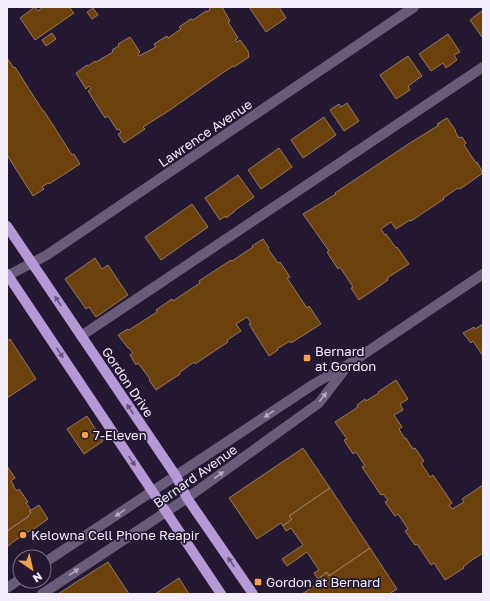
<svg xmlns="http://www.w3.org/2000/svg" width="490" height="601" viewBox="0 0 490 601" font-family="'Golos Text',sans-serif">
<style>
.building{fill:#6b410c;stroke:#927b63}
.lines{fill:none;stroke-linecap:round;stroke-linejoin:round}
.minor{stroke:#695c79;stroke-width:10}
.major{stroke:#b499d5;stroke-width:10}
.oneway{fill:#65537a}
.oneway2{fill:#b5acc1}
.poi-dot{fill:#f5a345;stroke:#241930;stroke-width:1.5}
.labels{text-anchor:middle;stroke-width:3.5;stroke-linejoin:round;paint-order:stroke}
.street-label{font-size:13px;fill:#f3edfc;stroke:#241930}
.poi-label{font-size:13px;fill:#f3edfc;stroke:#241930;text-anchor:start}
</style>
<rect width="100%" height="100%" fill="#241930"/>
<path class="building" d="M35,7L38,11L43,7H69L74,13L35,40L20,18Z
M212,7H222L230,21L228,22L238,38L235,40L237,42L240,40L248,51L249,57L234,67L233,66L224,72L167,112L143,127L145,129L124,143L118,134L121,132L119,129L117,130L108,116L105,118L88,91L91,89L89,86L86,89L76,73L87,65L88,66L95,61L96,62L113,52L112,50L119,46L118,44L130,37L140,52L138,54L139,56L156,47L154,44L167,36L168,38L181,29L179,27L191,19L193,20L206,11L207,12L210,10L209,9Z
M249,7H279L286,18L266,32Z
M93,8L98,15L92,19L87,12Z
M483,10V37H482L470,20Z
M52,33L56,39L46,46L42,40Z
M448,34L460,52L454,55L457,60L446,68L443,63L431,71L419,54Z
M408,56L422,76L408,86L410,90L396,99L380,75Z
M7,58L14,68L15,67L43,111H44L72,155L74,154L80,164L49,184L48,183L42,187L44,189L33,196L7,155Z
M347,103L359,121L344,131L330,110L339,104L341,107Z
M324,117L336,135L303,158L291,140Z
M447,118L456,131H455L459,138L462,137L466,143L464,145L476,163L477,162L483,173L460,189L458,188L443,198L444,199L411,221L410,220L396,229L391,222L381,229L385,235L386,234L396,248L397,247L409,264L387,278L388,280L359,300L351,288L353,287L340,267L338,269L327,252L329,251L303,214L336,194L335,193L410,143L439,125L437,124Z
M279,148L292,167L261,189L248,170Z
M238,175L254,197L234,211V212L226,218L225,216L220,220L205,198Z
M192,204L208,227L161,260L145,237Z
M263,239L269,248L268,249L278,263L280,262L290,277L287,278L307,308L309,306L321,324L291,343L290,341L277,349L278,350L269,356L249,324L251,323L247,317L236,324L241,331L227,340L228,342L195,364L194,362L179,373L180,374L156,390L149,380L150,379L138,363L136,365L130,355L133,353L129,348H128L118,335L128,329L129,330L157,312L156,310L172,299L173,301L200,283L199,281L231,260L232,261L253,247L252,246Z
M95,258L102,269L108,265L128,295L96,317L89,307L86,309L65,279Z
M483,324V356L473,341L471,343L463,333L474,327L475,329Z
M10,339L36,379L7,398V341Z
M396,380L408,399L400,404L403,410L394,415L402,427L399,429L405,439L406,438L413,449L415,448L424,461L421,463L430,477L433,475L452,503L449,505L452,509L464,502L462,499L483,485V553L469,562L463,567L464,568L445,580L434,563L431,565L417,544L415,545L405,531L408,529L398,514L395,516L385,502L388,500L383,494L381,495L362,467L365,466L356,452L353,454L344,440L347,439L335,422L358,407L357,405L365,399L366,401L379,393L378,392Z
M87,416L103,441L84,454L67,429Z
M303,448L330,488L289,516L292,519L283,526L281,523L257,539L229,498Z
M7,466L15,478L11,481L14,486H13L17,491L19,489L28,502L26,503L31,510L29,511L31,513L28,516H29L7,531Z
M330,488L370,548L329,576L327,572L318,579L314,573L319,570L307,552L287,566L282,559L303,545L291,528L286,531L283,526L292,519L289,516Z
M39,505L48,519L31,531V530L13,542L7,547V531L29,516H28L31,513L30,511Z
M370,548L397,589L389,594H302L320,582L318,579L327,572L329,576Z
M108,562L129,594H58L78,581Z
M179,578L189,594H155Z"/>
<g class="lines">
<path class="minor" d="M7,276L47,255L414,7
M81,336L483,67
M44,563L314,384L349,364L483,274
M7,588L20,579
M42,594L187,498L319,403L345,369"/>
<path class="major" d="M7,226L176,476L187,498L253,594
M7,274L221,594"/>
</g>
<defs><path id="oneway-solid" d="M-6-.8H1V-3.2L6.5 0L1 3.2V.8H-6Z"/></defs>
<g class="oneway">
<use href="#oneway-solid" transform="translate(58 301) rotate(-124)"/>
<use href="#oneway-solid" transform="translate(60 353) rotate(56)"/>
<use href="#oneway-solid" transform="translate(130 409) rotate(-124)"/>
<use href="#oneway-solid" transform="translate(132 461) rotate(56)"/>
<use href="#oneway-solid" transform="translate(231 562) rotate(-124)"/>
</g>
<g class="oneway2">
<use href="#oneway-solid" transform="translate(323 397) rotate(-52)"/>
<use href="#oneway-solid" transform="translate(269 414) rotate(146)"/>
<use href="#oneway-solid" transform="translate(219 475) rotate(-36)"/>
<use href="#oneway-solid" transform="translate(120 513) rotate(146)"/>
<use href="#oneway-solid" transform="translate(74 572) rotate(-34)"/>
</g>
<g class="poi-dot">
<rect x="303" y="354" width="8" height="8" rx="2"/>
<circle cx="85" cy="435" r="4"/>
<circle cx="23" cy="535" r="4"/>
<rect x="254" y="578" width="8" height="8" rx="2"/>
</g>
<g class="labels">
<g class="street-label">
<text transform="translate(205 133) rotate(-34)" y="5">Lawrence Avenue</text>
<text transform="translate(128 382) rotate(56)" y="5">Gordon Drive</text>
<text transform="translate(195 476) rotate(-35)" y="5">Bernard Avenue</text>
</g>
<g class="poi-label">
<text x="315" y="356">Bernard<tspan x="315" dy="15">at Gordon</tspan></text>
<text x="93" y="440">7-Eleven</text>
<text x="31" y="540">Kelowna Cell Phone Reapir</text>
<text x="266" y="587">Gordon at Bernard</text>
</g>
</g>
<rect width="490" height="601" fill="none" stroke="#f3edfc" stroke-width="16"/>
<g transform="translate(32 569) rotate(146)"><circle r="19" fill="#241930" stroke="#776e82"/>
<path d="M0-3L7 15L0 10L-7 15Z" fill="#f5a345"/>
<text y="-6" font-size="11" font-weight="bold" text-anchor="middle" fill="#f3edfc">N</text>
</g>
</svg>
